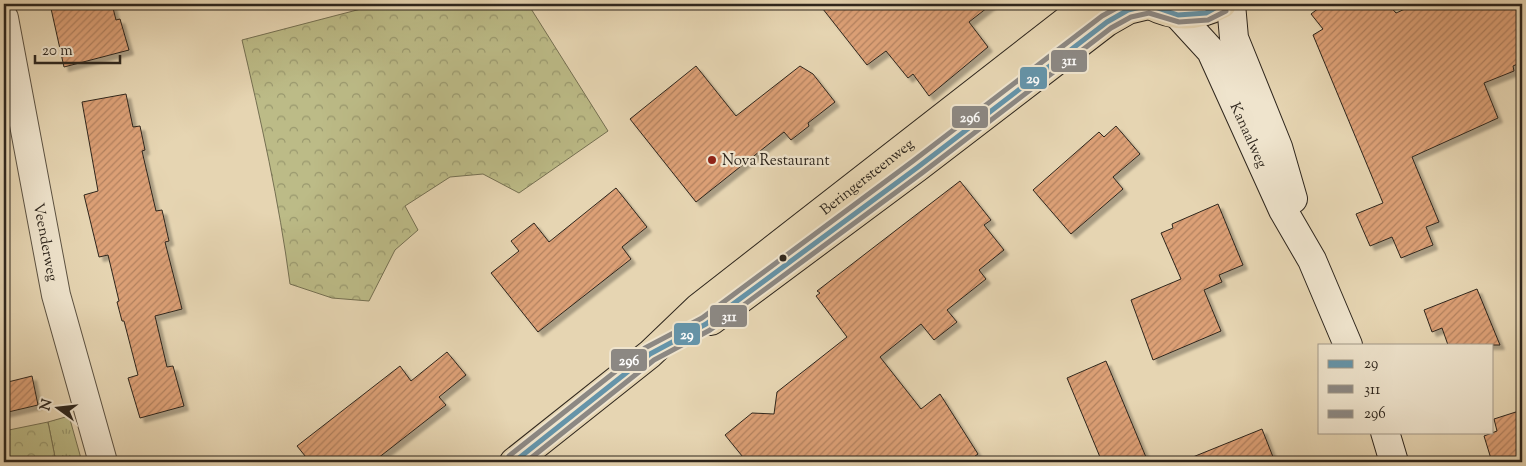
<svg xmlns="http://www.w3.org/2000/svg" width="1526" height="466" viewBox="0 0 1526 466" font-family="'Sorts Mill Goudy',serif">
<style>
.grass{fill:url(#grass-tufts);stroke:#757052}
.forest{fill:url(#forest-crowns);stroke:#757052}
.building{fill:url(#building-hatch);stroke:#2e261d;filter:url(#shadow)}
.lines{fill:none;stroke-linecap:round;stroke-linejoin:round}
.street-casing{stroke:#5c5242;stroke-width:30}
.secondary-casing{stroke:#2e261d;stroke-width:30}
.primary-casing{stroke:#2e261d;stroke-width:30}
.street{stroke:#efe4cd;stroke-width:28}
.secondary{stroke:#efe4cd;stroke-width:28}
.primary{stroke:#e6d5b2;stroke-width:28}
.bus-1-casing{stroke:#efe4cd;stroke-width:9}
.bus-2-casing{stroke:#efe4cd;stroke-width:9}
.bus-3-casing{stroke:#efe4cd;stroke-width:9}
.bus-1{stroke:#6594a9;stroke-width:5}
.bus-2{stroke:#8c8883;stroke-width:5}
.bus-3{stroke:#8c8883;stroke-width:5}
.poi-dot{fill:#8f2418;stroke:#efe4cd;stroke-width:2}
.bus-dot{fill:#2e261d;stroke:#efe4cd;stroke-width:2}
.labels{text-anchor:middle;stroke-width:4.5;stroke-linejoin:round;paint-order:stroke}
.street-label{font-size:15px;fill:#2e261d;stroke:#efe4cd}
.poi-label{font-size:15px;fill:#2e261d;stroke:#efe4cd;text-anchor:start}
.line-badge{stroke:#efe4cd;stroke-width:2}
.badge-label{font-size:14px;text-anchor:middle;font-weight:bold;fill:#fff}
</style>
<defs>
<pattern id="grass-tufts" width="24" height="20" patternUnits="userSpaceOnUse" patternTransform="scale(1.25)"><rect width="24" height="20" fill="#bcbb87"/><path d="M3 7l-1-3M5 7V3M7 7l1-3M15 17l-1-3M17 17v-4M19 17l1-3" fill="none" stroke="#99986e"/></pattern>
<pattern id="forest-crowns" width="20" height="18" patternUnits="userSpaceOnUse" patternTransform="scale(1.25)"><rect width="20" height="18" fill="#bcbb87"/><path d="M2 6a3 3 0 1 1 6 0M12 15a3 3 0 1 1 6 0" fill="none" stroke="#99986e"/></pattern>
<pattern id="building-hatch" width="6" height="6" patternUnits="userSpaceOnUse" patternTransform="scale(1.25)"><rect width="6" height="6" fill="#dca076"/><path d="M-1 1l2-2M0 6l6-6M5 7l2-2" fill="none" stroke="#b38260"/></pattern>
<filter id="shadow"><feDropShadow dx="4.5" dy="4.5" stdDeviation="1" flood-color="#0004"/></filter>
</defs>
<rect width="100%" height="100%" fill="#e6d5b2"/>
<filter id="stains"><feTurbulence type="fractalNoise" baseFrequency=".004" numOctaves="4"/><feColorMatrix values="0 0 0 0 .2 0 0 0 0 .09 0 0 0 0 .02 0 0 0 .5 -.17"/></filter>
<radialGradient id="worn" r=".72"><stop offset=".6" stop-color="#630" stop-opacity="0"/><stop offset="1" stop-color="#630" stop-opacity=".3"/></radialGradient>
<path class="grass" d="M69,416L82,462H56L48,422Z"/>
<path class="forest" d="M380,4H528L608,131L519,193L483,174L450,177L405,206L418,230L395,250L369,301L332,298L290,284C279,201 261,121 242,40Z
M48,422L56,462H4V431Z"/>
<path class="building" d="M50,4H112L116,20L120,19L129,50L64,67Z
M819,4H992L969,22L988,47L929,96L913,74L908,78L886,51L867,65Z
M1324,4H1388L1396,13L1416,4H1522V62L1513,66L1514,71L1484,83L1498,118L1412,157L1439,222L1426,227L1433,245L1401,258L1392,237L1370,246L1356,214L1383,203L1313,35L1323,29L1311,14Z
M696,66L736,116L800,66L813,74L835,102L808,123L809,126L791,140L784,132L696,202L630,119Z
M126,94L133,127L140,126L145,150L142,151L156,211L162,210L169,241L165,242L182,309L155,316L167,367L173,366L184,406L140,418L128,378L138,375L124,321H122L117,302L119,301L108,255L99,257L84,195L98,191L82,102Z
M1116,126L1140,154L1113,177L1123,189L1071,234L1033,190L1099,132L1104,137Z
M960,181L991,220L984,225L1004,250L979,270L986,279L947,310L957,322L934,340L921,324L880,357L921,409L940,394L978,454L967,462H747L725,435L752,413L774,414L777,392L847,337L816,296L820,293L817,291Z
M616,188L647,227L622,247L631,259L538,332L491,273L519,251L511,241L534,223L549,242Z
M1218,204L1243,265L1219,275L1222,282L1204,290L1221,331L1153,360L1131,300L1181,279L1161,233L1173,228L1172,224Z
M1477,289L1500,345H1448L1442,328L1432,332L1424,310Z
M447,352L466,375L439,397L446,405L373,462H310L297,446L400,366L411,381Z
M1106,361L1148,462H1102L1095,445L1067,378Z
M32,376L38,405L4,413V383Z
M1522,410V462H1492L1484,436L1497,431L1494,419Z
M1262,429L1275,462H1183V461Z"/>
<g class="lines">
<g class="street-casing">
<g id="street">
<path id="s1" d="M4,18L56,295L103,462"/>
</g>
</g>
<g class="secondary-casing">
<g id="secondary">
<path d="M1231,4L1234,38L1278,147L1293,199"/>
<path id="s2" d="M1178,15L1211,51L1283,210L1312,260L1348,345"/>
<path d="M1385,432L1394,462"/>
</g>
</g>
<g class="primary-casing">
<g id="primary">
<path d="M1148,4C1175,18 1196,18 1222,4"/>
<path d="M711,321L918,167L1107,22L1128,10L1149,5"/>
<path id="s3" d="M514,462L650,354L698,308L1088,4"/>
</g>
</g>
<use href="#street" class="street"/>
<use href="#secondary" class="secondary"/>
<use href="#primary" class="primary"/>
<g class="bus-1-casing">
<path id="bus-1" d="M514,462L650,354L706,324L918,167L1107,22L1128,10L1149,5L1178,15L1206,13L1222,4"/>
</g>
<g class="bus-2-casing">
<path id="bus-2" d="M526,462L654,360L710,330L922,173L1111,28L1131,17L1149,13L1179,22L1208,20L1226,11"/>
</g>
<g class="bus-3-casing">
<path id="bus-3" d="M1168,4L1179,7L1207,4
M509,456L645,348L702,318L913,161L1102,16L1124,4"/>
</g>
<use href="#bus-1" class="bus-1"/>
<use href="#bus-2" class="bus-2"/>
<use href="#bus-3" class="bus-3"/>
</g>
<circle class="poi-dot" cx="712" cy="160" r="5"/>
<circle class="bus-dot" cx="783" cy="258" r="4.5"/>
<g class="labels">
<g class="street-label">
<text dy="5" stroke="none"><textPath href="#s2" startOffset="141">Kanaalweg</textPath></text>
<text dy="5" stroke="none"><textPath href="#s3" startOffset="454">Beringersteenweg</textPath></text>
<text dy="5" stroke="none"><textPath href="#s1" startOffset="228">Veenderweg</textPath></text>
</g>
<g class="poi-label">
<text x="722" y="165">Nova Restaurant</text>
</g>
</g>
<g class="line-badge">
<rect x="1050" y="49" width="38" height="24" rx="5" fill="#8c8883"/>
<rect x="1019" y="66" width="29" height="24" rx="5" fill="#6594a9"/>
<rect x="951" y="105" width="38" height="24" rx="5" fill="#8c8883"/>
<rect x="709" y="304" width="39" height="24" rx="5" fill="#8c8883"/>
<rect x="673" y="322" width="28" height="24" rx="5" fill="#6594a9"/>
<rect x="610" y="348" width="38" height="24" rx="5" fill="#8c8883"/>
</g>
<g class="badge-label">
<text x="1069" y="65">311</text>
<text x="1033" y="83">29</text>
<text x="970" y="122">296</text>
<text x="729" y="321">311</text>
<text x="687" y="339">29</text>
<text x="629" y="365">296</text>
</g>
<rect width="1526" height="466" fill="none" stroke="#e6d5b2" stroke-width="20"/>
<rect x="5" y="5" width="1516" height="456" fill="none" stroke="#2e261d" stroke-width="2.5"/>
<rect x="10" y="10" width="1506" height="446" fill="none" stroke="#2e261d"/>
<rect x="1318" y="344" width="175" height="90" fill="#efe4cd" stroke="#a29887"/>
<rect x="1328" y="360" width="25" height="8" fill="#6594a9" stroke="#a29887"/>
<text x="1364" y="368" font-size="15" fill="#2e261d">29</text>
<rect x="1328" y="385" width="25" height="8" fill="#8c8883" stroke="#a29887"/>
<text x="1364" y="394" font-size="15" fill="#2e261d">311</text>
<rect x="1328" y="410" width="25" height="8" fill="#8c8883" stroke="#a29887"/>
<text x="1364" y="418" font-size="15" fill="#2e261d">296</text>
<g transform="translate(58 408) rotate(285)" stroke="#efe4cd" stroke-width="4" paint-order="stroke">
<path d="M0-4L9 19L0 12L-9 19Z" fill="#2e261d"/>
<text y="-8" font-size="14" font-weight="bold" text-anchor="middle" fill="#2e261d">N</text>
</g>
<path d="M35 55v8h85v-8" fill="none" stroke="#2e261d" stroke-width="2.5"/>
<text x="42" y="55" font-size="15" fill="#2e261d" stroke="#efe4cd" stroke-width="4" paint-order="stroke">20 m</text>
<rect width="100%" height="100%" filter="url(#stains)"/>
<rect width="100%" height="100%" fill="url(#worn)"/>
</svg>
